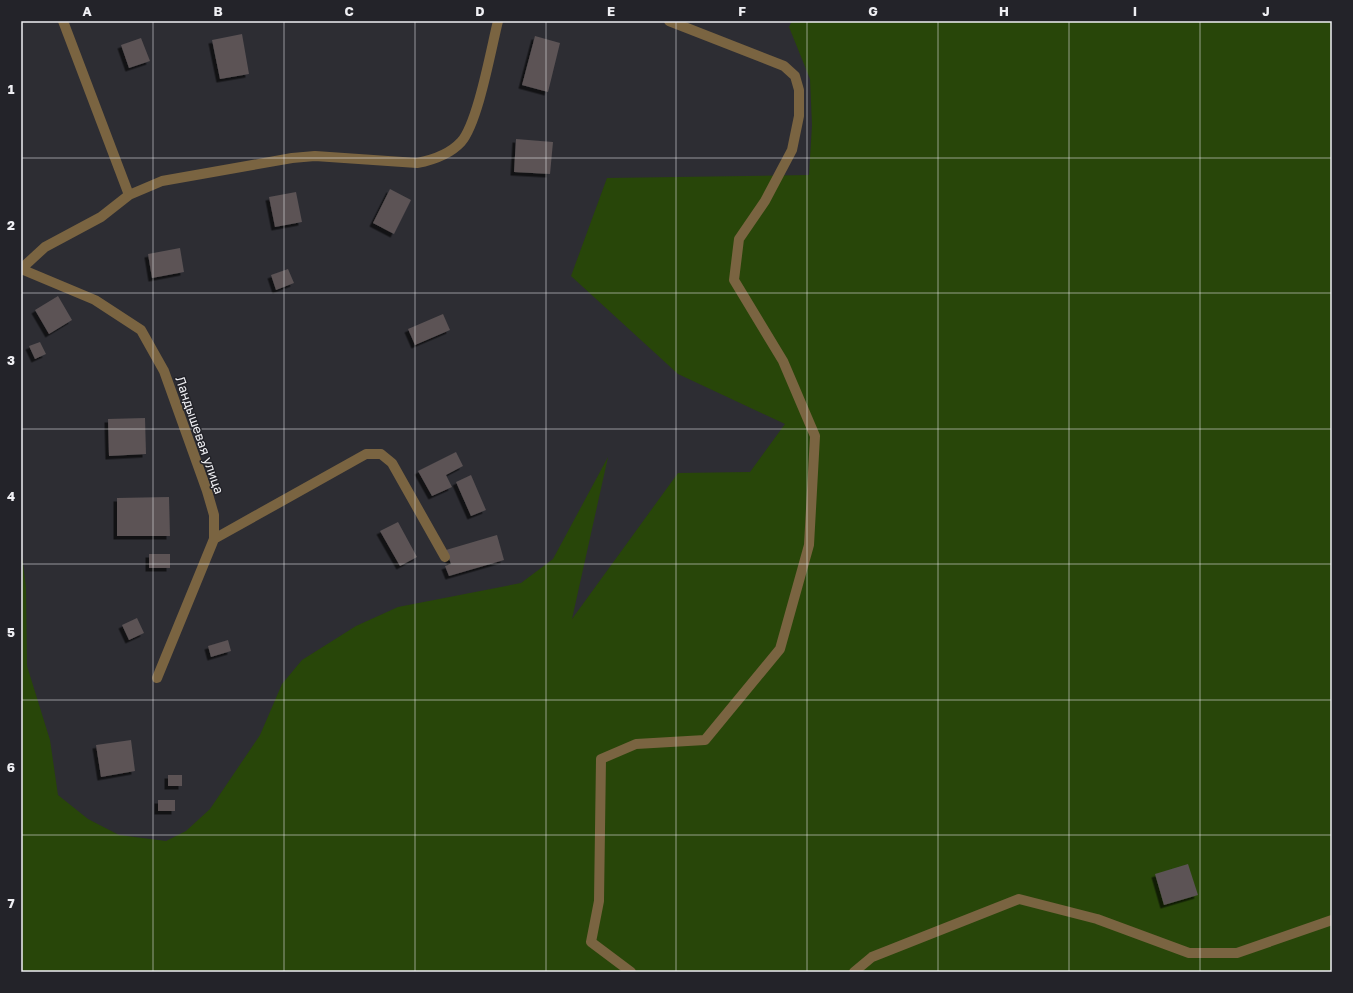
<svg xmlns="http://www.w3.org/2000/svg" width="1353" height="993" viewBox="0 0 1353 993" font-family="'Golos Text',sans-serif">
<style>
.green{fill:#284609}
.building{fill:#5b5355;filter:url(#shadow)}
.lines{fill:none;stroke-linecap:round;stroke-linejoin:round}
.minor{stroke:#7a6441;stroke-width:10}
.grid{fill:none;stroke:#efeff3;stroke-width:1;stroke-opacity:0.55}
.labels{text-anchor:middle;stroke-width:3;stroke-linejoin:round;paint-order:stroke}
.street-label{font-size:13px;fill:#efeff3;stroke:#232329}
.neatline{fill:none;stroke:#efeff3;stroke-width:1.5}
.grid-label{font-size:13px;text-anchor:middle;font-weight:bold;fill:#efeff3}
</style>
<defs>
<filter id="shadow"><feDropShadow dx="-3.5" dy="3.5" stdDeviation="0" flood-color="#0009"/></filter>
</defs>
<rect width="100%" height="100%" fill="#2d2d33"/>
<path class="green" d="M792,21H1332V972H21V548L26,587L27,666L50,740L58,795L88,819L119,835L166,841L186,831L210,809L260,735L282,684L302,660L356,626L398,607L521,583L553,559L608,457L572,619L678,473L750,472L785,424L678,374L571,276L607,178L809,175L812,125L810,79L789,27Z"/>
<path class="building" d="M242,34L249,74L220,79L212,40Z
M535,36L560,43L548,92L522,85Z
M141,38L150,61L129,68L121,45Z
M516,139L553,142L550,174L514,172Z
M390,189L411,200L394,234L373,223Z
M296,192L302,222L275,227L269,197Z
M180,248L184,272L152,278L148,254Z
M288,269L294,283L276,290L271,275Z
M58,296L72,320L49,334L35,310Z
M443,314L450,330L415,345L408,329Z
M40,342L46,354L35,359L29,346Z
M145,418L146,454L109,456L108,419Z
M456,452L463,466L446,475L452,487L432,496L418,471Z
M471,475L486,510L471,516L456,482Z
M169,497L170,536H117V498Z
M398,522L417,557L400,566L380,531Z
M497,535L504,560L449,576L445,566L451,564L446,550Z
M149,554H170V568H149Z
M137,618L144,633L129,640L122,625Z
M228,640L231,651L211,657L208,646Z
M131,740L135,771L101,777L96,745Z
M168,775H182V786H168Z
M158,800H175V811H158Z
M1188,864L1198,895L1164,905L1155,874Z"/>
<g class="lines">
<path class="minor" d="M63,21L129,195
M21,269L45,247L101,217L129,195L162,181L292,158L315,156L417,163C433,160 449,155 461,142C478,123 491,49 498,21
M21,269L95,300L141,330L164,371L207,491L214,515V539L157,678
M214,539L366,454H381L392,463L445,557
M631,972L591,942L599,901L601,759L636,744L705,740L780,649L809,545L815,436L783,361L734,280L739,239L765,201L792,150L799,116V90L795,76L784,66L669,21
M854,972L872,957L1019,899L1097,919L1189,953H1237L1332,920"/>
</g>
<path class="grid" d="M153,21V972M284,21V972M415,21V972M546,21V972M676,21V972M807,21V972M938,21V972M1069,21V972M1200,21V972M21,158H1332M21,293H1332M21,429H1332M21,564H1332M21,700H1332M21,835H1332"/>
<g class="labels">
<g class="street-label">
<text transform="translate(200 435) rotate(71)" y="5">Ландышевая улица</text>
</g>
</g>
<rect width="1353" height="993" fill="none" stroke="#232329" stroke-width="44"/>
<rect x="22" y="22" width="1309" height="949" class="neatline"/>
<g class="grid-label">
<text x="87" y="16">A</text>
<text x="218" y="16">B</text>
<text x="349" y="16">C</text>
<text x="480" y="16">D</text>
<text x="611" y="16">E</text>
<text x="742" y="16">F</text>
<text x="873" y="16">G</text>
<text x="1004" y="16">H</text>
<text x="1135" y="16">I</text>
<text x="1266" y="16">J</text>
<text x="11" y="94">1</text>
<text x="11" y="230">2</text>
<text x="11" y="365">3</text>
<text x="11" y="501">4</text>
<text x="11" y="637">5</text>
<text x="11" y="772">6</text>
<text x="11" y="908">7</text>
</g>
</svg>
